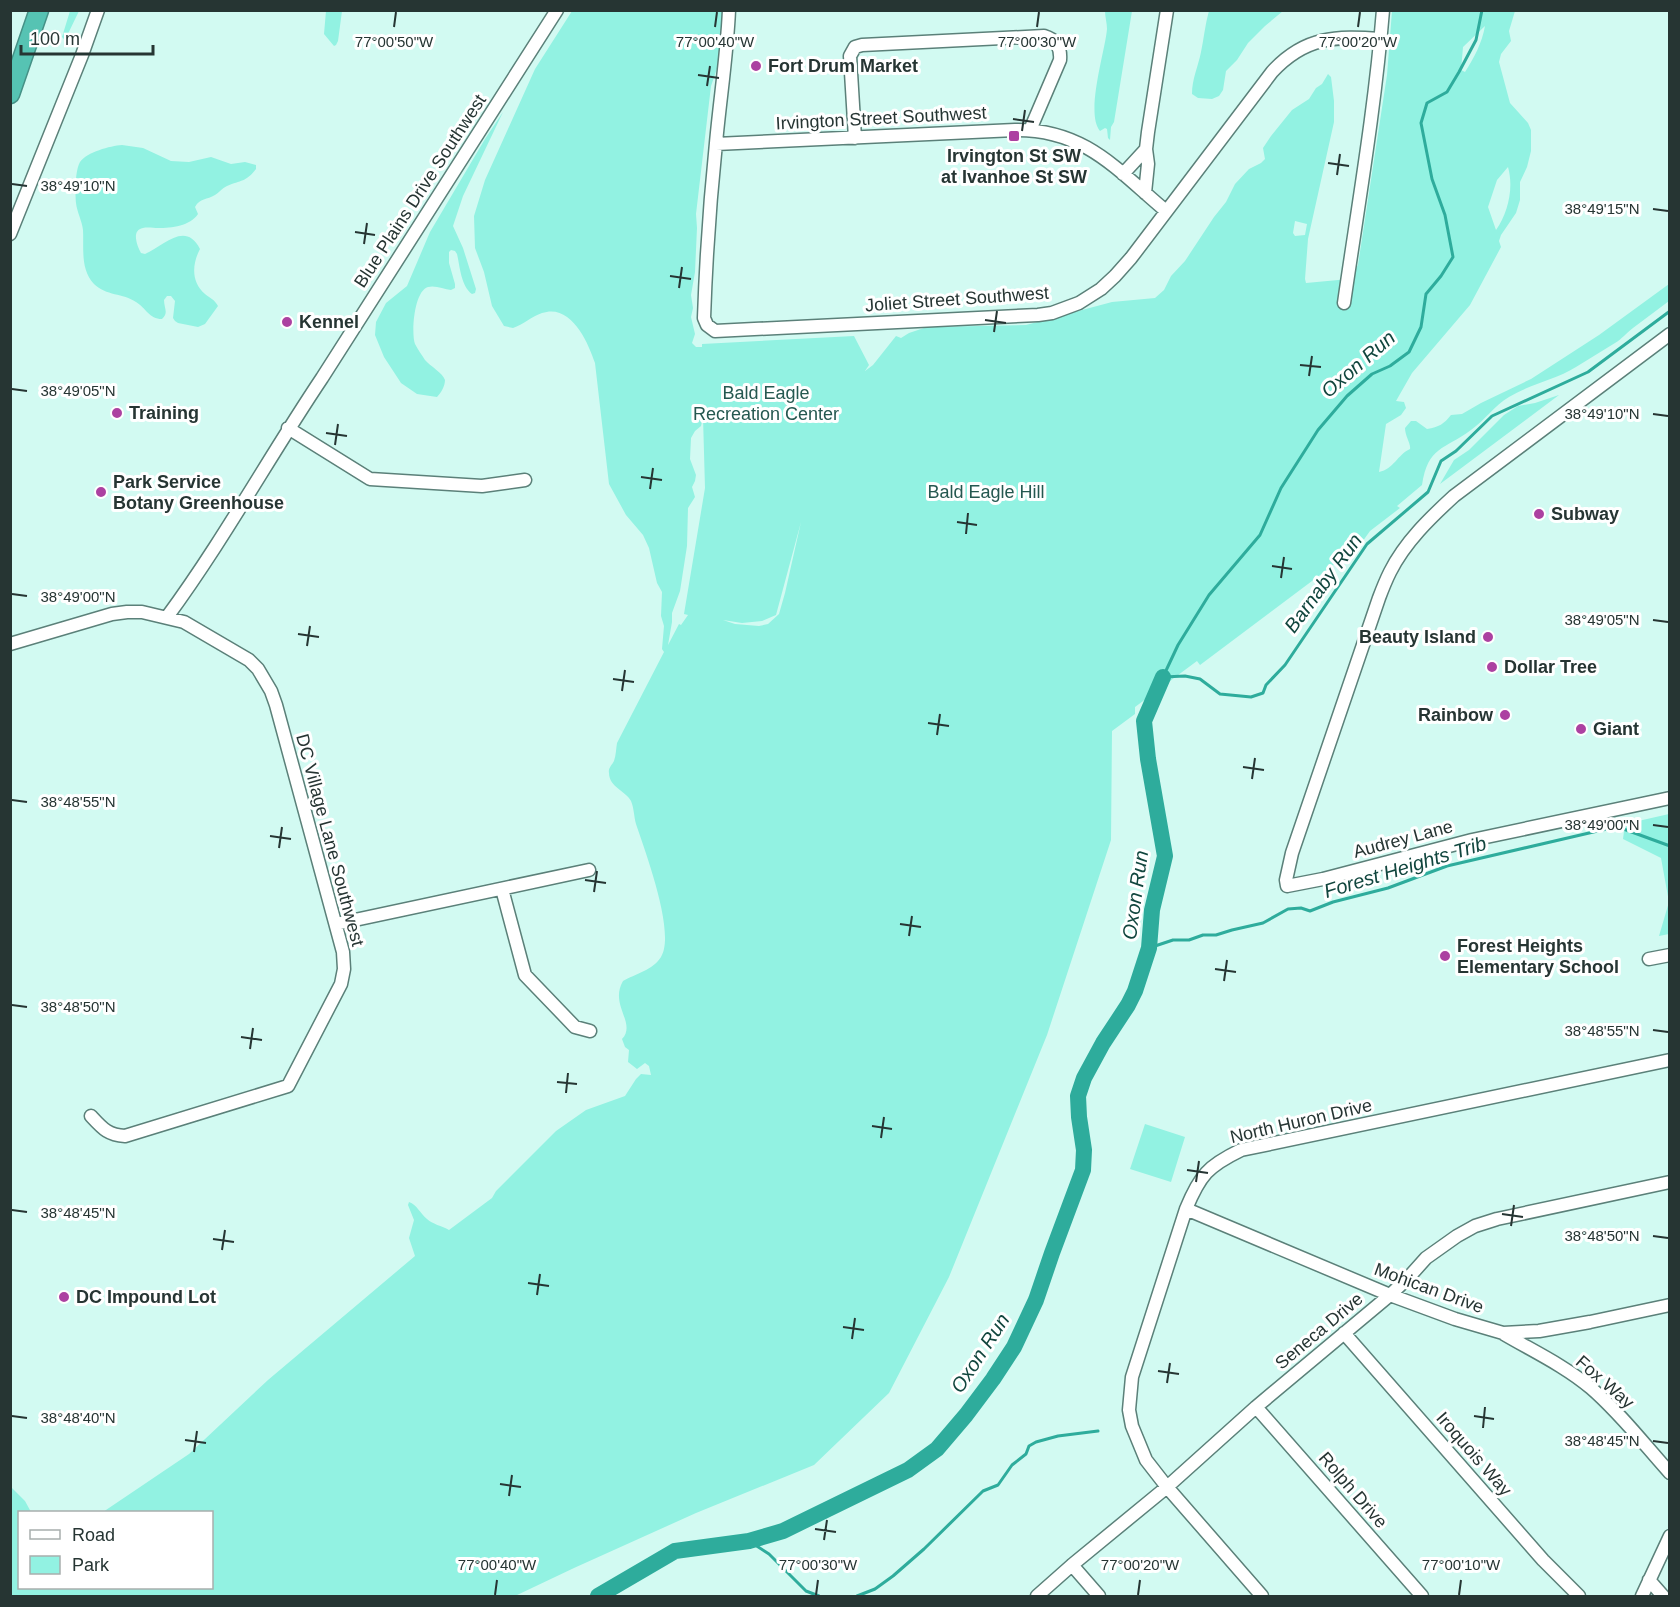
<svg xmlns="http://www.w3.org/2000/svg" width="1680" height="1607" viewBox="0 0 1680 1607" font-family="Arial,sans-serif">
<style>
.green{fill:#92f2e2;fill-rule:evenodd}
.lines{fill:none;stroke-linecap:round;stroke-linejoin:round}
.stream{stroke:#2eac9c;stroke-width:3}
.river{stroke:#2eac9c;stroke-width:16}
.minor-casing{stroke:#5b8079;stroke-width:15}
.highway-casing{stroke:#459186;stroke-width:21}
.minor{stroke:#fff;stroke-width:12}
.highway{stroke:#56c3b3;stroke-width:18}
.ticks{fill:none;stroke:#263533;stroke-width:2}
.poi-dot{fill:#ac41a1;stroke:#fff;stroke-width:2}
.labels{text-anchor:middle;stroke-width:6;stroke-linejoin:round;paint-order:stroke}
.poi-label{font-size:18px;font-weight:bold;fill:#263533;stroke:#fff;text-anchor:start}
.street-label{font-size:18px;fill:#263533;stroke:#fff}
.park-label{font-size:18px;fill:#255850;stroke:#fff}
.water-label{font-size:20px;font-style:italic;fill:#11463e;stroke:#fff}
.ticks-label{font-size:15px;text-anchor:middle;fill:#263533;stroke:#fff;stroke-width:6;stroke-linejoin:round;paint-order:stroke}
</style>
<rect width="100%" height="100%" fill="#d2faf2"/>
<path class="green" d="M70,11H79L65,40L62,37Z
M326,11H342L338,41L336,45L334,46L324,34Z
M572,11H728L731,28L711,86L696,214L697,228L695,272L691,295L693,308L691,317L695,334L692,343L696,347H702V344L854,336L869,365L865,371L873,365L896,336L901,338L909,333L927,327L1026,325L1112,302L1155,298L1164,290L1171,276L1185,261L1214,217L1226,202L1235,184L1249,169L1261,163L1265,159L1263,148L1271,136L1292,110L1309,99L1316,88L1322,84L1328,74L1331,77L1334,101V122L1308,239L1305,279L1306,283L1349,279L1358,265L1387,75L1392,11H1515L1509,31L1511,41L1501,54L1499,62L1510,103L1528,123L1531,130V151L1527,167L1520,182V200L1516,213L1501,235L1499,241L1501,247L1470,305L1412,373L1396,401L1404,402L1406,408L1401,415L1386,424L1379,472C1394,469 1397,455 1410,449C1411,444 1405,436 1405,428L1411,421H1416L1427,429C1439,427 1444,424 1451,415L1462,414L1481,403L1531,379L1599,335L1669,284V301C1657,310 1645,319 1633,328C1626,333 1622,339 1615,343C1602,351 1589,359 1576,367C1555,380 1530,384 1509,397C1494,406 1485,420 1471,430C1444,450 1428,446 1422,485L1397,506L1400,508L1370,531L1360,545L1200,665L1197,661L1135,707V714L1112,731L1111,840L1047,1035L949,1277L889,1393L814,1465L696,1513L574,1568L515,1596H11L10,1486L25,1501L31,1512H20V1588H212V1512H103L189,1454L268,1380L415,1256L409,1238L414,1220L408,1205L409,1202C417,1205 420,1213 427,1219C432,1224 442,1226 449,1230L492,1198L496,1191L556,1131L586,1110L625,1096L636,1079L641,1074L651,1075L649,1066L645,1063L637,1069L628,1062L629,1050L625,1047L622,1039C637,1023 609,1005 623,981C635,974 653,970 661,957C676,933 645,851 636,824C634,817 634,808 631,801C626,791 609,787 609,773C608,768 612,765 614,761C616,755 616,749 617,743L664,652L662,649L664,626L661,616L662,592L657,583L649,548L643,535L626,515L609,484L595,363C588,342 571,303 542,313C532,316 523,325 513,328L504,326L492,306L484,272L475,248L474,216L485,180L535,69ZM1485,26C1482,43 1474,58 1465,72L1461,70L1463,47ZM1508,167C1514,188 1508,213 1496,230L1488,207L1497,180ZM1295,221L1307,224L1305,235L1295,236L1293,233ZM703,417L705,488L684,614L688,615L681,625L679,624L668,645L672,622V613L680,591L687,546L688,508L695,497L692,487L695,481L696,475L690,459L691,438L695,431L701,426ZM801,522L785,593L779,614L768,624L759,626L735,624L723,620L742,623L762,621L776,615Z
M1105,11H1132L1114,122L1111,127L1110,140L1108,138L1107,129L1105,128L1100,131C1085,113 1105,52 1107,29C1107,23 1105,17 1105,11Z
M1209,11H1283L1265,26L1248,43L1237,60L1226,71L1223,90L1219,96L1212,99L1198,98L1192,94C1192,79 1198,67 1201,52C1204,38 1205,25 1209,11Z
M503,112L463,196L453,226L463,248L476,289L475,293L472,294C461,286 460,267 457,254L455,251L451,250L449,252V263L455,284V288L451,290C444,289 435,285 428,287C414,291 411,333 415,344C418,350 422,355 425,360C430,366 443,373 445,380C445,386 441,393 437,397L417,394L401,383L384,357L375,335L376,322L386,303L407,286L430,232L485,139Z
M122,145L143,148L171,161L189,162L211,157L231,164L245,162L256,165V169C246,182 241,180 227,186C222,188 219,193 215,195C207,200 200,198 195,207L198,214C190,226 172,228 158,228C154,228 147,227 143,228C131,230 137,246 141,253L145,254C163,247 185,220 200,249C192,264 191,282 205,294C210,298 215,300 218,306L205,324L198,327L178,323L175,321L173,318L175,301L171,296H167L164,300C164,308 169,313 162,319C149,319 146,308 136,302C123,293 106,296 94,284C80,269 84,248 83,230C82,221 77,212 76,203C75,194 75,170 80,162C87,152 110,146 122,145Z
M1559,395L1440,484L1454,460L1469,450L1504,415L1518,406L1535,403Z
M1669,814V934L1659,936L1669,902L1661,858L1623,839L1625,824Z
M1145,1124L1185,1137L1171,1182L1130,1169Z"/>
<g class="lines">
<path class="stream" d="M1482,10L1476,40L1459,72L1447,92L1427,103L1421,123L1432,179L1445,215L1453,257L1441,276L1426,294L1421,327L1409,352L1390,366L1372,374L1347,396L1318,430L1281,488L1260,535L1209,595L1178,645L1163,677L1185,676L1200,679L1220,694L1251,697L1263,693L1266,685L1285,665L1367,544L1428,492L1441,461L1456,451L1492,416L1588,372L1670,311
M1149,948L1173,940H1189L1203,935H1216L1232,930L1263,923L1288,909L1301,908L1310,911L1333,902L1388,888L1447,866L1602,830L1618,827L1670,846
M749,1541L769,1554L806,1591L819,1596
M857,1596L875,1589L893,1576L924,1549L983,1491L998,1485L1012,1465L1026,1454L1029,1446L1036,1442L1058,1436L1098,1431"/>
<path class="river" d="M598,1596L675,1551L749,1541L783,1531L908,1470L937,1449L966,1415L993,1379L1014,1347L1036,1300L1052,1253L1083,1170L1084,1150L1079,1117L1078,1096L1084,1078L1103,1043L1128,1005L1135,991L1149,948L1152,910L1165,856L1148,759L1144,721L1163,677"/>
<g class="minor-casing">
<path id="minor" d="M729,10C727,55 720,99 716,143C710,201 706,259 704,318L707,325L715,331L1038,315L1052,313L1079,303L1101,289L1115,276L1131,258L1272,72C1305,36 1336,36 1381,39
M855,138L850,56L855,47L862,45L1044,36C1057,40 1061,48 1060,60L1030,130
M716,144L1015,130C1085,129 1117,170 1166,211
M1123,174L1146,149
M1145,193L1148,164L1146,149L1148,132L1167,10
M10,234L82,55L98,10
M1344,303C1358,206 1375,109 1383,10
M1670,334L1454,496C1430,518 1405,542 1390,572C1386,580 1382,590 1379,598L1292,853L1286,880L1287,886L1323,879L1472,840L1670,798
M288,428L370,479L482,486L525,480
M167,617C223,541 269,457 322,378L557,10
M10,644L112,614L127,612H142L184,622L249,660L258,669L271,691L276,705L343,952L344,969L341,984L288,1086L125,1136C108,1135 103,1129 91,1116
M502,889L525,975L575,1027L590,1031
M336,924L589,870
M1649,959L1670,955
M1186,1209L1390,1295L1455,1319L1503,1333L1539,1331L1590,1322L1670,1305
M1344,1333L1543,1560L1579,1596
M1504,1334C1533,1351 1565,1366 1591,1388C1620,1413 1644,1444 1670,1473
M1256,1407L1422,1596
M1072,1565L1099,1596
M1649,1580L1663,1596
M1037,1596L1072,1565L1167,1487L1256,1407L1390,1295L1409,1277L1426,1258L1457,1236L1475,1226L1497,1219L1670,1182
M1262,1596L1167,1487L1146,1460L1132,1426L1129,1410L1132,1377L1186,1209C1200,1175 1208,1166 1241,1150L1670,1060
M1642,1596L1670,1536"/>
</g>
<g class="highway-casing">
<path id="highway" d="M10,94L39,10"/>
</g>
<use href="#minor" class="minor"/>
<use href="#highway" class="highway"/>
</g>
<path class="ticks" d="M394,27L396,12M715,27L717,12M1037,27L1039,12M1358,27L1360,12M698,75L719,78M707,86L710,66M1013,119L1034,122M1022,131L1025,110M1328,163L1349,166M1337,175L1340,154M12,184L27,186M1653,209L1668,211M355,232L375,235M364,244L367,223M670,276L691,279M679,288L682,267M985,320L1006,323M994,332L997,311M1300,365L1321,367M1309,376L1312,356M12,389L27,391M1653,414L1668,416M326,433L347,436M335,445L338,424M641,477L662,480M650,489L653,468M957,522L977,525M966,534L968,513M1272,566L1292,569M1281,578L1284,557M12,594L27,596M1653,620L1668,622M298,634L319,637M307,646L310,626M613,679L634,682M622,691L625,670M928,723L949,726M937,735L940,714M1243,767L1264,770M1252,779L1255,758M12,800L27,802M1653,825L1668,827M270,836L291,839M279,848L282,827M585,880L606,883M594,892L597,871M900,924L921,927M909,936L912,916M1215,969L1236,972M1224,981L1227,960M12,1005L27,1007M1653,1030L1668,1032M241,1037L262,1040M250,1049L253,1028M557,1082L577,1084M566,1093L568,1073M872,1126L892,1129M881,1138L884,1117M1187,1170L1208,1173M1196,1182L1199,1161M12,1210L27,1212M1502,1214L1523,1217M1511,1226L1514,1205M1653,1236L1668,1238M213,1239L234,1242M222,1250L225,1230M528,1283L549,1286M537,1295L540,1274M843,1327L864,1330M852,1339L855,1318M1158,1371L1179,1374M1167,1383L1170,1363M12,1416L27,1418M1474,1416L1494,1419M1483,1428L1485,1407M185,1440L206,1443M1653,1441L1668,1443M194,1452L197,1431M500,1484L521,1487M509,1496L512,1475M815,1529L836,1532M824,1540L827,1520M495,1595L497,1580M816,1595L818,1580M1138,1595L1140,1580M1459,1595L1461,1580"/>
<g class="poi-dot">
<circle cx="756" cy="66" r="6"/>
<rect x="1008" y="130" width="12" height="12" rx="3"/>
<circle cx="287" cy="322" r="6"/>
<circle cx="117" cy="413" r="6"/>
<circle cx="101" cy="492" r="6"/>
<circle cx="1539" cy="514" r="6"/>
<circle cx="1488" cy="637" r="6"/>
<circle cx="1492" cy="667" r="6"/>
<circle cx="1505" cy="715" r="6"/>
<circle cx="1581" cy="729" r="6"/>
<circle cx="1445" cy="956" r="6"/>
<circle cx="64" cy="1297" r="6"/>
</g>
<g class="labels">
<g class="poi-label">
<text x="768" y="72">Fort Drum Market</text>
<text x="1014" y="162" text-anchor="middle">Irvington St SW<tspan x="1014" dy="21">at Ivanhoe St SW</tspan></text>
<text x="299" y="328">Kennel</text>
<text x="129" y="419">Training</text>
<text x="113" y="488">Park Service<tspan x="113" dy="21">Botany Greenhouse</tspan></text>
<text x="1551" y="520">Subway</text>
<text x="1476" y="643" text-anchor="end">Beauty Island</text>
<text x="1504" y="673">Dollar Tree</text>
<text x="1493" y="721" text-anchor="end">Rainbow</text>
<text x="1593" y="735">Giant</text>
<text x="1457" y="952">Forest Heights<tspan x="1457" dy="21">Elementary School</tspan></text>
<text x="76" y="1303">DC Impound Lot</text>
</g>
<g class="street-label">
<text transform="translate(881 118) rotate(-3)" y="6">Irvington Street Southwest</text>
<text transform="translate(420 191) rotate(-57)" y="6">Blue Plains Drive Southwest</text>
<text transform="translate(957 299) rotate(-4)" y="6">Joliet Street Southwest</text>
<text transform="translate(1403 839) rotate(-15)" y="6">Audrey Lane</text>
<text transform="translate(330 840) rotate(75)" y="6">DC Village Lane Southwest</text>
<text transform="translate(1301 1121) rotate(-13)" y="6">North Huron Drive</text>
<text transform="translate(1429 1288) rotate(20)" y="6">Mohican Drive</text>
<text transform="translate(1319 1331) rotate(-40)" y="6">Seneca Drive</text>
<text transform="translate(1605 1382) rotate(41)" y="6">Fox Way</text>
<text transform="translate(1474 1454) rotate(49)" y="6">Iroquois Way</text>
<text transform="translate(1353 1490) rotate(49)" y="6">Rolph Drive</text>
</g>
<g class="park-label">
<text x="766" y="399">Bald Eagle<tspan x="766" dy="21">Recreation Center</tspan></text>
<text x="986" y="498">Bald Eagle Hill</text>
</g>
<g class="water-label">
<text transform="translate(1358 364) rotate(-41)" y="7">Oxon Run</text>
<text transform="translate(1323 583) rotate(-54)" y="7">Barnaby Run</text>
<text transform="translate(1405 867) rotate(-17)" y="7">Forest Heights Trib</text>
<text transform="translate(1135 895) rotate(-82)" y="7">Oxon Run</text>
<text transform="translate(980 1353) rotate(-57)" y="7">Oxon Run</text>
</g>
</g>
<g class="ticks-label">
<text x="394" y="47">77°00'50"W</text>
<text x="715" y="47">77°00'40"W</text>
<text x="1037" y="47">77°00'30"W</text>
<text x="1358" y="47">77°00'20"W</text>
<text x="78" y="191">38°49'10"N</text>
<text x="1602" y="214">38°49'15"N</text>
<text x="78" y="396">38°49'05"N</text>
<text x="1602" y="419">38°49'10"N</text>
<text x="78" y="602">38°49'00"N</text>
<text x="1602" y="625">38°49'05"N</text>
<text x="78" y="807">38°48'55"N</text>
<text x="1602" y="830">38°49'00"N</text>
<text x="78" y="1012">38°48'50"N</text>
<text x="1602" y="1036">38°48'55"N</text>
<text x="78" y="1218">38°48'45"N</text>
<text x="1602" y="1241">38°48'50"N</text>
<text x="78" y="1423">38°48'40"N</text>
<text x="1602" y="1446">38°48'45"N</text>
<text x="497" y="1570">77°00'40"W</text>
<text x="818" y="1570">77°00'30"W</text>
<text x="1140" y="1570">77°00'20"W</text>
<text x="1461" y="1570">77°00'10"W</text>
</g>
<rect width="1680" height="1607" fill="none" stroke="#263533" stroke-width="24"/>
<rect x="18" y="1511" width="195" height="78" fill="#ffffff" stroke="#a8aead" stroke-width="1.5"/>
<rect x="30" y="1530" width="30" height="9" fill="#ffffff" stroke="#a8aead" stroke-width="1.5"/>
<text x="72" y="1541" font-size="18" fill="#263533">Road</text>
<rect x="30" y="1556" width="30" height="18" fill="#92f2e2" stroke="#a8aead" stroke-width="1.5"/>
<text x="72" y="1571" font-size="18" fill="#263533">Park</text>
<path d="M21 45v9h132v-9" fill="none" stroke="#263533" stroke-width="3"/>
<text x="30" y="45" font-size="18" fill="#263533" stroke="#ffffff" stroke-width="4.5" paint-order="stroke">100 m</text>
</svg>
